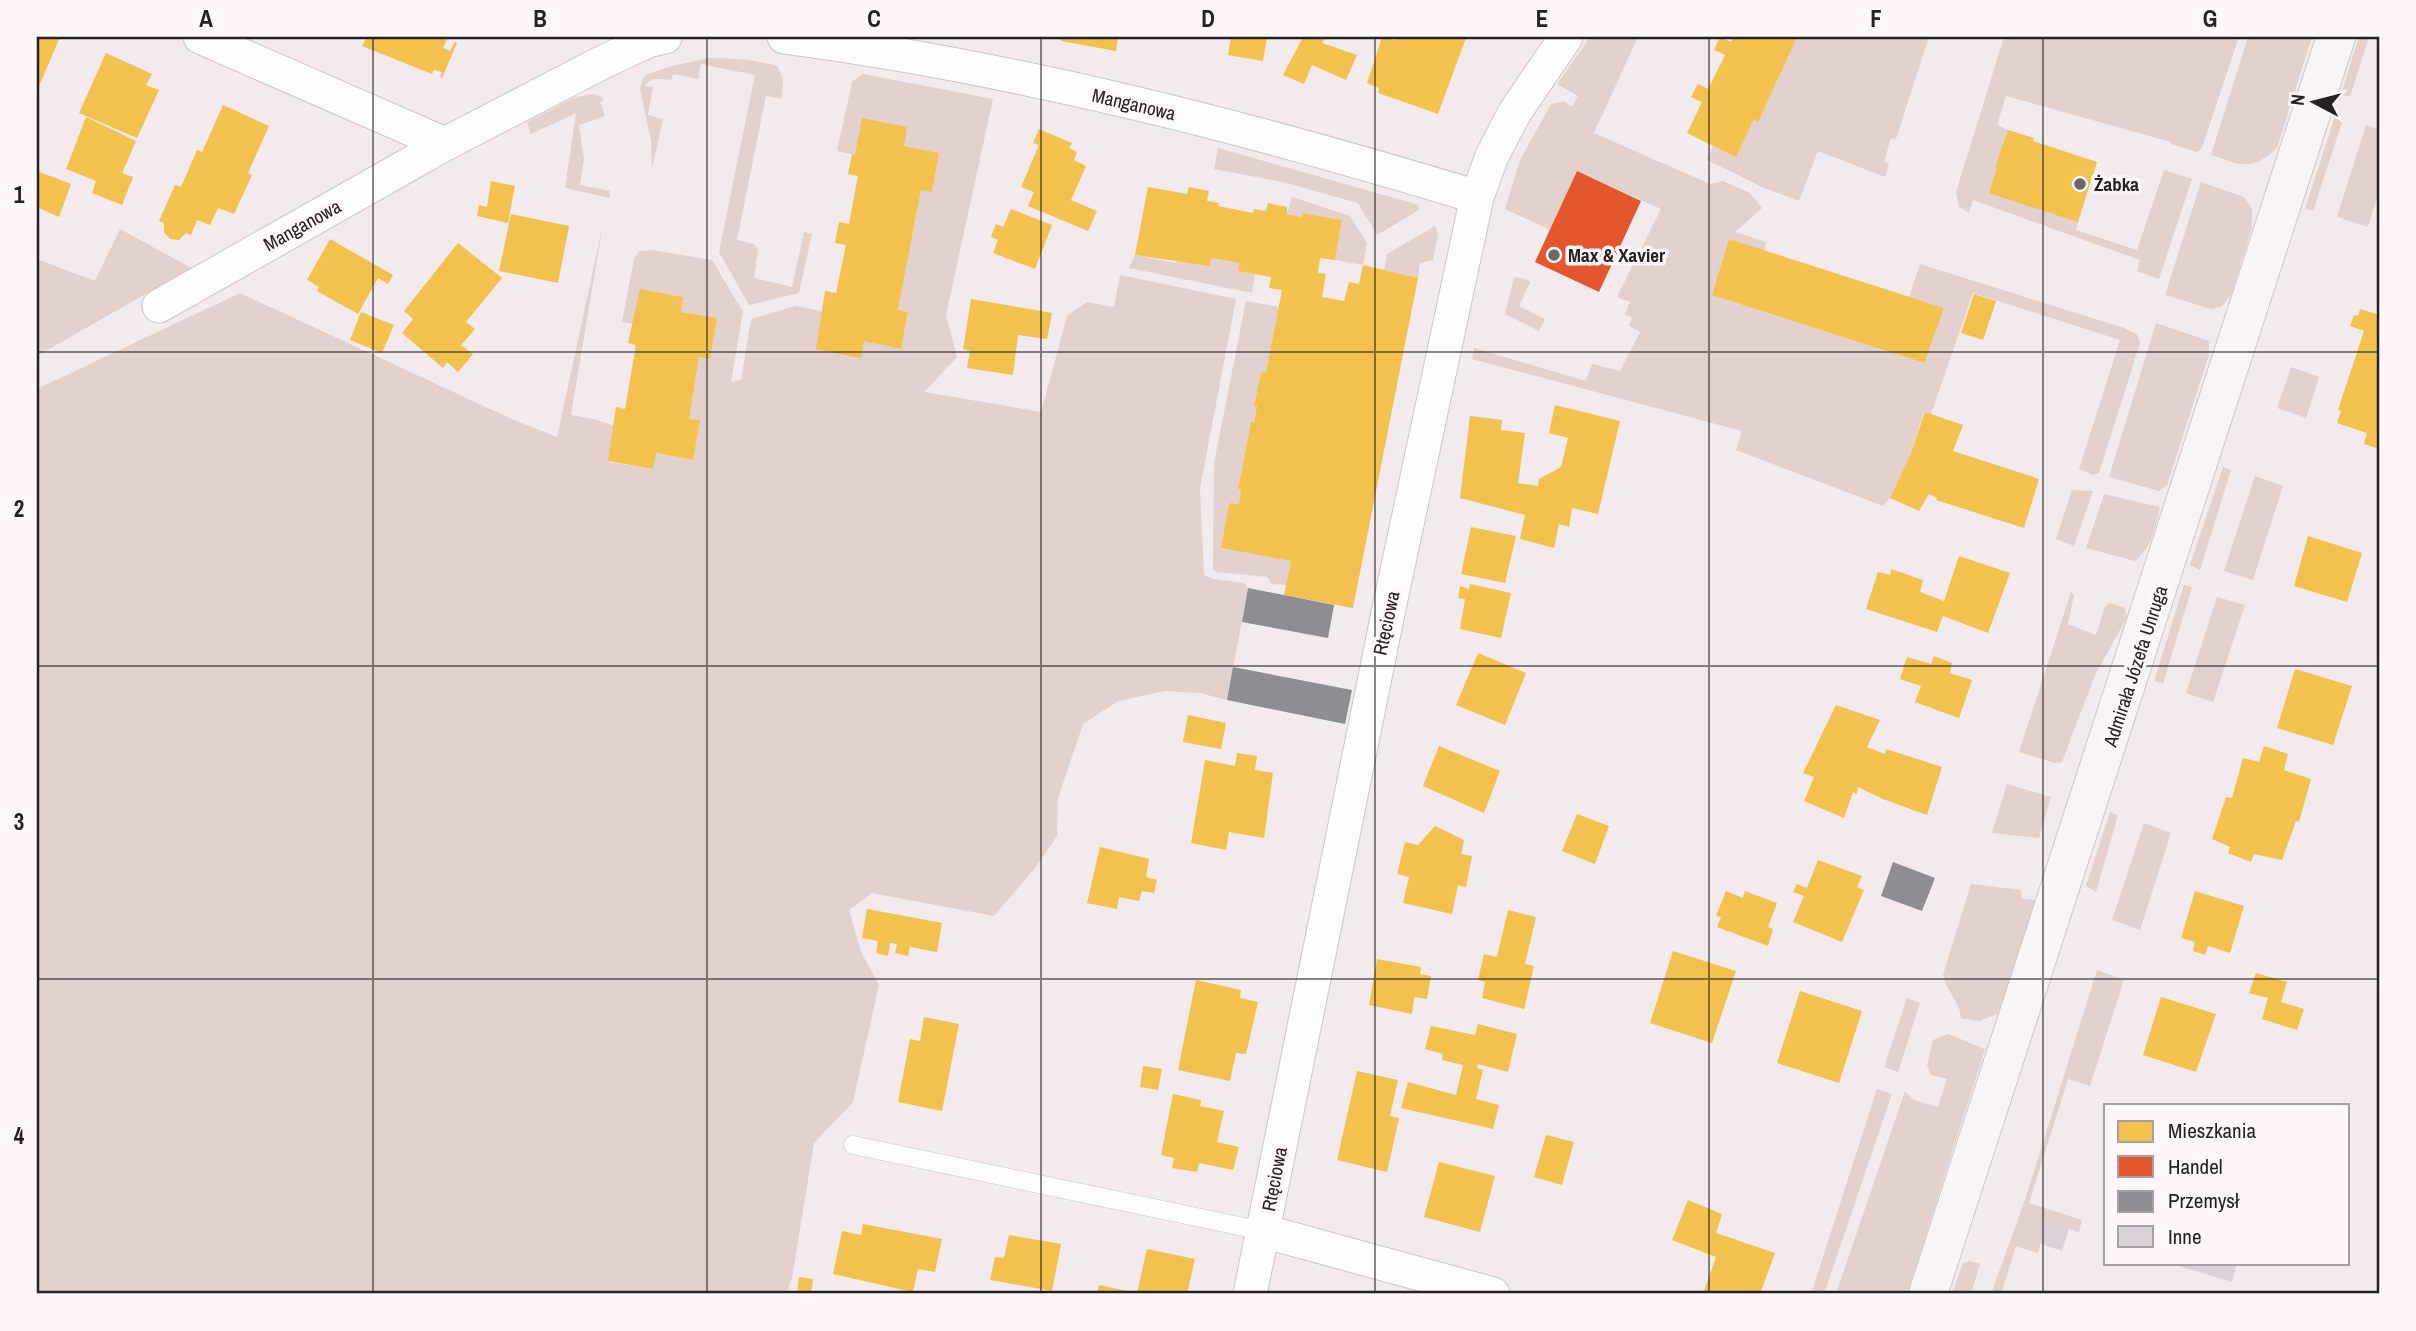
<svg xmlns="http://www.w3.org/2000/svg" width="2416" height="1331" viewBox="0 0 2416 1331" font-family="'Archivo Narrow',sans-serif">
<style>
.green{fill:#e2d1cc}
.homes{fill:#f2c14e}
.shops{fill:#e4572e}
.industry{fill:#8d8d92}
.building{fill:#dad2d8}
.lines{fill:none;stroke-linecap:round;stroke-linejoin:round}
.lane-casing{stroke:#ccc6c8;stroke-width:19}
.street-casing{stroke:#ccc6c8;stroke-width:35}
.secondary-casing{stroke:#ccc6c8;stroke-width:40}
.lane{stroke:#fdfcfc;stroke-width:18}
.street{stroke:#fdfcfc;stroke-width:33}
.secondary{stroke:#f9f5f6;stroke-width:38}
.grid{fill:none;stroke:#252022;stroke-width:2;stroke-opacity:0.55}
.poi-dot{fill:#6d6769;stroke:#fef6f9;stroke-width:2.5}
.labels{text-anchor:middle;stroke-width:7;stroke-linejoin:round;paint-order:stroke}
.street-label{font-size:19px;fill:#252022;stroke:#fef6f9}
.poi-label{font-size:19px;font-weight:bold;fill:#252022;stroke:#fef6f9;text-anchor:start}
.neatline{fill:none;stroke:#252022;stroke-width:2.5}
.grid-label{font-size:23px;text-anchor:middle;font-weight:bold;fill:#252022}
</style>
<rect width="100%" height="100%" fill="#f2eaed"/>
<path class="green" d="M1590,37H1638L1594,133L1710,184L1723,181L1750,193L1762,208L1735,232L1766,242L1764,251L1713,295L1923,363L1944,308L1909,297L1920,264L2124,328L2137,334L2140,343L2099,473L2093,475L2079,469L2120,340L1973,293L1931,414L1924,412L1911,453L1890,498L1883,506L1736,450L1742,431L1472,359L1474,348L1586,381L1592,364L1620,371L1640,332L1629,326L1632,318L1625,314L1630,302L1617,297L1661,209L1577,171L1550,230L1505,209L1520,160L1551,104L1564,101L1572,107L1578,96L1557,84Z
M1797,37H1929L1896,139L1891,138L1884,162L1889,164L1885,177L1818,151L1799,201L1762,187L1707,160L1713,146L1736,156L1754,119L1758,121Z
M2004,37H2239L2202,148L2197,152L2171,144V142L2006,96L1997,125L2008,130L1995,167L2078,222L2076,230L2137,250L2164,170L2192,179L2159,279L2137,271L2140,260L1973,200L1969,213L1959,207L1956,193L1960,179Z
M2248,37H2312L2277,148C2251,172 2241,165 2211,155Z
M2359,37H2369L2350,97L2341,94Z
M709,58C732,58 755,60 777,66L783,78L782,99L766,96L737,240L754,244L758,250L754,278L792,287L804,232L812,234L799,293L749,305L719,252L755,75L701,64L698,79L673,74L671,80C661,79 651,76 645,86L653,87L648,115L663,119L652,169L651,141L640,88L644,76L668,67Z
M863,74L993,99L946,315L957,357L924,392L1041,412L1067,316L1087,302L1114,307L1120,275L1236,299L1200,488L1204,575L1213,579L1244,583L1248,588L1227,700L1200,693L1165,691L1118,701L1083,724L1058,798L1057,836L1035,868L994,916L872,893L849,910L861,952L879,985L853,1102L814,1143L792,1278L786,1294H37V389L240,293L514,420L557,437L603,224L571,415L594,419L615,426L609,462L652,469L656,453L693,460L699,420L689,419L699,357L717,319L681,312L683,297L641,289L634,324L622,322L634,259L639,251L651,250L712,260L743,312L731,382L741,380L751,319L796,306L821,311L861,357L864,341L901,348L908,313L898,310L921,190L932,192L939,153L904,146L907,127L855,155L837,151L852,82Z
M594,94L602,97L604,101L600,102L605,116L579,125L584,159L580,185L610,191V198L565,188L576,113L531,134L527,122L576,97Z
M2335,116L2343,119L2313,211L2305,209Z
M2366,125L2379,129V191L2368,227L2337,217Z
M1218,148L1419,205V210L1377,235L1358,203L1283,182L1214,169Z
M2201,182L2244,197L2252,209V228L2231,295L2222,306L2211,309L2165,295Z
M1292,197L1350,216L1367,243L1363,265L1335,260L1342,220L1303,213L1302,217L1287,214Z
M1435,226L1438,234L1433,260L1420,263L1418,278L1384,270L1387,254Z
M120,229L191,268L37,356V259L95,281Z
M1135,255L1176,263L1177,260L1210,265L1211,258L1240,263L1239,271L1255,274L1252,293L1129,268Z
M1514,277L1526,279L1530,282L1519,306L1545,319L1539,331L1505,314Z
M1246,301L1279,307L1266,373L1261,372L1254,405L1257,406L1254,423H1251L1238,488L1241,489L1239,504L1229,503L1221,548L1291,561L1286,585L1272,584L1267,577L1216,572L1213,569L1214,463Z
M2156,323L2209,341V355L2167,485L2159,491L2109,477Z
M2291,367L2319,377L2306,418L2277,408Z
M2223,467L2231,470L2200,570L2190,565Z
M2255,476L2283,486L2253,580L2224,571Z
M2072,490L2093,491L2074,546L2056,539Z
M2104,494L2160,507C2156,526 2152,548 2135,561L2086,548Z
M2184,585L2192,587L2163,684L2154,681Z
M2071,592L2074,595L2068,624L2096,635L2105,607L2110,603L2125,608L2127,617L2095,675L2062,762L2055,763L2019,752Z
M2217,597L2245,605L2213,702L2186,693Z
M2007,784L2051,797L2039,838L1992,833Z
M2110,812L2118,815L2096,892L2086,886Z
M2144,823L2171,833L2140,930L2112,920Z
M1971,884L2021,890L2022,899L2035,900L2010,987L1997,1014L1980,1021L1961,1018C1960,1001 1946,992 1943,975Z
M2097,970L2124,980L2090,1086L2068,1079L2029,1203L2082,1220L2079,1232L2048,1222L2038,1253L2016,1246L2001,1294H1991L2025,1200Z
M1907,998L1920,1003L1898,1072L1884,1067Z
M1948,1034L1985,1049L1907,1294H1836L1905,1091L1914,1100L1938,1107L1947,1079L1931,1075L1927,1065L1933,1040Z
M1877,1089L1892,1094L1824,1294H1811Z
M1970,1261L1980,1264L1971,1294H1952L1963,1263Z"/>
<path class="homes" d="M37,37H60L37,91Z
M367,37H448L443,48L450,51L455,42L457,43L442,78L440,77L442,72L434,70L432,74L362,46Z
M1061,37H1118L1116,51L1061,41Z
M1231,37H1267L1263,61L1228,55Z
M1303,37H1325L1322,43L1357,55L1346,80L1312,65L1304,84L1283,75Z
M1382,37L1396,40L1397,37L1466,38L1438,114L1378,93L1379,88L1367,83Z
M1720,37L1731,42L1733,37H1797L1758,122L1754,119L1736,157L1687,133L1702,102L1691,97L1698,84L1708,89L1725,55L1714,50Z
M106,53L152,74L146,85L159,90L137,138L79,113Z
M223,105L269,126L248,173L252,175L234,214L218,208L210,225L197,220L191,235L186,233L179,240L170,239L164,232V223L159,221L175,185L181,187L197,150L202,152Z
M86,117L136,141L122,173L133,177L122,205L92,193L96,181L66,169Z
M862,118L907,127L904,146L939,153L932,192L921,190L898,310L908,312L901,349L864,341L861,358L816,349L825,291L836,293L846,245L835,243L839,222L849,224L858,176L848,174L852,154L855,155Z
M1039,129L1072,143L1069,148L1077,152L1074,160L1086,166L1071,200L1097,211L1088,231L1028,206L1034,192L1021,187L1039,145L1033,143Z
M2008,130L2034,138L2033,141L2097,162L2078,222L1989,193L1997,168L1995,167Z
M37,171L71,184L59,217L37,207Z
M491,181L515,186L508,223L477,216L479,205L487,207Z
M1148,187L1187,194L1189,187L1209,191L1207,201L1219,203L1218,206L1253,213L1254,209L1266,211L1268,203L1287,207V214L1302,217L1303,213L1342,220L1335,260L1320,258L1318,273L1326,274L1322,297L1344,301L1349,282L1359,284L1363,265L1418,278L1353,608L1284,595L1291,561L1221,548L1229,503L1239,504L1241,489H1238L1251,422L1254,423L1257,406H1254L1261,372L1266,373L1282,290L1269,288L1271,277L1238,271L1240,263L1211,258L1210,266L1135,255Z
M1011,209L1052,225L1035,269L993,253L998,240L991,237L996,224L1003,227Z
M511,214L569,226L558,283L499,271Z
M330,239L393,275L388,284L378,278L358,314L317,291L319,287L307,280Z
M1729,239L1944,308L1924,363L1712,295Z
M458,243L502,278L466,322L475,329L461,345L473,354L458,372L447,362L443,368L402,333L413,319L404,311Z
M640,289L683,297L681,312L717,318L710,359L699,357L689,419L700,420L693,460L656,453L653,469L608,461L616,407L625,409L636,345L628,343Z
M1974,294L1996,301L1983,340L1961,333Z
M971,299L1052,313L1047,339L1018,335L1013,375L967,368L970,351L963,349Z
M2360,309L2379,315V449L2364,444L2367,433L2337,423L2341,411L2338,410L2364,331L2350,326L2354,315L2358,316Z
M361,312L394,325L382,353L350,340Z
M1555,405L1620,421L1598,514L1572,508L1569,527L1559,524L1554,548L1520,539L1525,515L1460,498L1470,416L1502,420L1501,430L1525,433L1518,483L1538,486L1539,479L1561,467L1568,438L1549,433Z
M1925,412L1963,425L1953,451L2039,479L2024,528L1936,500L1937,498L1929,494L1919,511L1890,498L1911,453Z
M1471,527L1516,536L1505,583L1461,574Z
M2308,536L2362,553L2347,602L2294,586Z
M1959,556L2010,573L1988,633L1943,616L1937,632L1866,609L1878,572L1890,575L1891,569L1923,580L1920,592L1944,601Z
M1470,584L1511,593L1501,638L1460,629L1465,599L1458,598L1460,586L1469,589Z
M1478,653L1526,673L1505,725L1456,705Z
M1934,656L1952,663L1950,673L1972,680L1959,718L1915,702L1921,686L1900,679L1907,657L1931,664Z
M2295,669L2352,686L2333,745L2277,728Z
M1836,705L1880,720L1867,747L1885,754L1886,749L1942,767L1927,815L1883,799L1858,787L1857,794L1853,792L1844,818L1804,801L1814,777L1803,773Z
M1188,715L1226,723L1221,749L1183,742Z
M1439,746L1500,771L1484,813L1423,786Z
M2264,746L2288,754L2284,770L2311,779L2299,822L2296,821L2282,860L2254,854L2251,862L2228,853L2230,847L2212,839L2226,797L2232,798L2243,758L2259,762Z
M1237,753L1257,756L1255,770L1273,773L1264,838L1229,832L1226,850L1191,843L1205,760L1235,766Z
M1577,814L1609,826L1595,864L1562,851Z
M1435,826L1464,840L1461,854L1472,856L1466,887L1458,885L1452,914L1403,903L1409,877L1397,874L1405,842L1418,845Z
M1100,847L1149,859L1146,877L1157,880L1154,893L1142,891L1139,901L1119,897L1117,909L1087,903Z
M1818,860L1862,876L1857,887L1864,890L1842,942L1793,922L1804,896L1793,892L1797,884L1807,888Z
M1726,891L1743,898L1745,891L1777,903L1768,927L1773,929L1768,946L1717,927L1721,917L1716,916Z
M2195,891L2244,906L2230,953L2208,946L2205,955L2193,951L2195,942L2181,938Z
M867,909L942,923L937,952L910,947L908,956L895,953L897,944L890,943L888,956L876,953L878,941L862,938Z
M1508,910L1536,917L1525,964L1534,966L1524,1009L1482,998L1485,982L1478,980L1484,954L1497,957Z
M1673,951L1736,971L1712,1043L1650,1023Z
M1377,959L1421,967L1420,974L1431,976L1427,999L1414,997L1412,1014L1369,1005Z
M2256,973L2287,982L2281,1002L2304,1009L2297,1030L2262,1019L2268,998L2249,993Z
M1196,980L1241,990L1240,998L1258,1002L1246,1054L1236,1053L1230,1081L1178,1070Z
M1800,991L1862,1011L1839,1083L1777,1063Z
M2161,997L2216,1014L2196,1072L2143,1055Z
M924,1017L959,1024L942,1111L898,1102L910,1039L920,1041Z
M1478,1024L1517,1034L1508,1072L1478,1064L1477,1068L1483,1070L1476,1099L1499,1105L1493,1129L1401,1108L1408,1082L1456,1095L1463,1065L1442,1060L1443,1054L1425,1049L1431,1026L1475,1035Z
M1143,1066L1162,1069L1158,1090L1140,1087Z
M1357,1071L1398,1080L1390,1116L1399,1118L1387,1172L1337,1160Z
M1173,1094L1201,1100L1200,1106L1224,1111L1217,1142L1239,1147L1233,1170L1199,1163L1197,1172L1172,1168L1174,1158L1161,1155Z
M1546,1135L1574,1142L1562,1185L1534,1177Z
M1439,1162L1495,1176L1480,1232L1424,1217Z
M1688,1200L1722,1214L1716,1233L1775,1253L1760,1294H1703L1716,1257L1672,1240Z
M863,1224L942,1239L935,1272L918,1269L913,1292L833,1274L842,1231L861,1235Z
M1009,1235L1061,1244L1052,1291L990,1280L995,1257L1004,1258Z
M1147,1249L1195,1259L1187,1294H1097L1099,1285L1137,1293Z
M799,1277L813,1279L811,1294H797Z"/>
<path class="shops" d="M1577,171L1641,201L1599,292L1535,262Z"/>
<path class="industry" d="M1248,588L1334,605L1328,638L1242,622Z
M1233,667L1352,690L1345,724L1227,700Z
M1893,862L1935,878L1922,911L1881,896Z"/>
<path class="building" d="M2048,1222L2069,1228L2062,1251L2041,1244Z
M2169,1263H2237L2232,1282Z"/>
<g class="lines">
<g class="lane-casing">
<path id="lane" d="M853,1145L1263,1231"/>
</g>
<g class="street-casing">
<path id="street" d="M200,37L445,144
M784,37C1019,68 1250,128 1477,197
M159,306L445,144L601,63L648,41L665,37
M1263,1231L1493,1294
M1250,1294L1388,613L1477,197L1492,156L1515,112L1566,37"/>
</g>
<g class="secondary-casing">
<path id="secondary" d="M1928,1294C2067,876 2203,457 2336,37"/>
</g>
<use href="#lane" class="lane"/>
<use href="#street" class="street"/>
<use href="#secondary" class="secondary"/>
</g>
<path class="grid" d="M373,37V1294M707,37V1294M1041,37V1294M1375,37V1294M1709,37V1294M2043,37V1294M37,352H2379M37,666H2379M37,979H2379"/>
<g class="poi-dot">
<circle cx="2080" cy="184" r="7"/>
<circle cx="1554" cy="255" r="7"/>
</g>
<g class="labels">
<g class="street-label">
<text transform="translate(1134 104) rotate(13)" y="7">Manganowa</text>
<text transform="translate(302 225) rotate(-29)" y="7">Manganowa</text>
<text transform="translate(1386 623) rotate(-78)" y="7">Rtęciowa</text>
<text transform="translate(2135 666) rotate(-72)" y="7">Admirała Józefa Unruga</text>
<text transform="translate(1274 1179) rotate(-79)" y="7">Rtęciowa</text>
</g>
<g class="poi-label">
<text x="2094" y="191">Żabka</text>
<text x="1568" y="262">Max &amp; Xavier</text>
</g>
</g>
<rect width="2416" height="1331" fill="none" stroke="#fef6f9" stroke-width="77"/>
<rect x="2104" y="1104" width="245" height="161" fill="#fef6f9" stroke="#a7a0a3" stroke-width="2"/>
<rect x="2118" y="1121" width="35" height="21" fill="#f2c14e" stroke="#a7a0a3" stroke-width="2"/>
<text x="2168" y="1138" font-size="21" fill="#252022">Mieszkania</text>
<rect x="2118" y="1156" width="35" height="21" fill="#e4572e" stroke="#a7a0a3" stroke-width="2"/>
<text x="2168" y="1174" font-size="21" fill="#252022">Handel</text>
<rect x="2118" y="1191" width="35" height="21" fill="#8d8d92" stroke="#a7a0a3" stroke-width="2"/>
<text x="2168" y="1208" font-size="21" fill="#252022">Przemysł</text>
<rect x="2118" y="1226" width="35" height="21" fill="#dad2d8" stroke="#a7a0a3" stroke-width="2"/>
<text x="2168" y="1244" font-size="21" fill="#252022">Inne</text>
<g transform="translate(2314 102) rotate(277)" stroke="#fef6f9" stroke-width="5" paint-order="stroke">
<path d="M0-5L12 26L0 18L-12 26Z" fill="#252022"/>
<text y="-10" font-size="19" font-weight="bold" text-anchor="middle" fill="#252022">N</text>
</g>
<rect x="38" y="38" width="2340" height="1254" class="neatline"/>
<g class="grid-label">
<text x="206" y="27">A</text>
<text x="540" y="27">B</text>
<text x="874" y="27">C</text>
<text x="1208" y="27">D</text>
<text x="1542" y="27">E</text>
<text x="1876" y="27">F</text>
<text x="2210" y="27">G</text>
<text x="19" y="203">1</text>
<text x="19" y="517">2</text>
<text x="19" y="830">3</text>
<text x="19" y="1144">4</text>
</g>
</svg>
